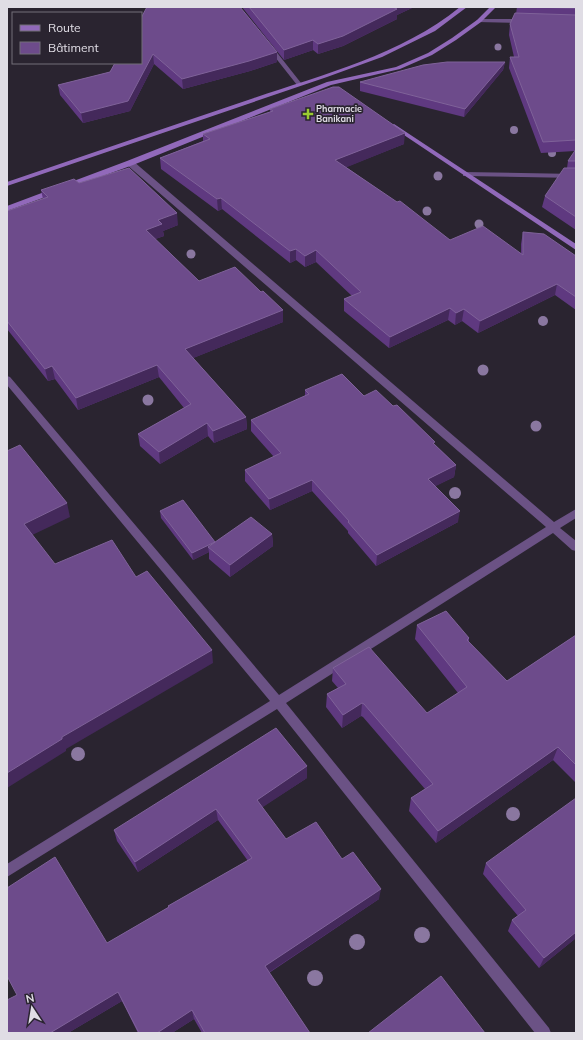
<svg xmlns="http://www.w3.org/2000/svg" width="583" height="1040" viewBox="0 0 583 1040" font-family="Mulish,sans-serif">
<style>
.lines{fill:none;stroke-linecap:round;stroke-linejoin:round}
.street{fill:#6b5285;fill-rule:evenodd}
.secondary{fill:#9169ba;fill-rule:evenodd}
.tree{fill:#8a77a0}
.wall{fill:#5f3980}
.shaded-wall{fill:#44295b}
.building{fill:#6d4b8b;stroke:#7f6299}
.poi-dot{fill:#9bcb32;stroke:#2a2430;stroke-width:1.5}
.labels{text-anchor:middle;stroke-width:3.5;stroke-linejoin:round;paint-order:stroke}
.far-poi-label{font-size:9px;font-weight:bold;fill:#e0dde5;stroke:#2a2430;text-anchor:start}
</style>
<rect width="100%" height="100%" fill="#2a2430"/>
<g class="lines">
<path class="street" d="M479,19H525L528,21L525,23L477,22L476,21Z
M267,45H271L301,83V85H297L267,47Z
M127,161H133L554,522L576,509V518L560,528L576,541V551L572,550L553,533L286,703L549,1028L551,1033H535L277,709L7,877V864L270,701L7,385V376L10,377L279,695L546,527L127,165Z
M463,172L576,174V178L466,176H463Z"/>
<path class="secondary" d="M460,7H467L435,31L382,57L327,77L7,186V182C89,154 171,126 254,98C324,74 401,55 460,7Z
M490,7H496L481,22L456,40L432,55L400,69L331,85L133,165L7,211V206L127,161L327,82L396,67L428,53L452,38L477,20Z
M394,124L576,244V250L392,127V125Z"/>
</g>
<g class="tree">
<circle cx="498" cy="47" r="3.5"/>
<circle cx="514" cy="130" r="4"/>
<circle cx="552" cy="153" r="4"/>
<circle cx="438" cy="176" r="4.5"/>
<circle cx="427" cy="211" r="4.5"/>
<circle cx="479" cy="224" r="4.5"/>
<circle cx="191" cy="254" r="4.5"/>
<circle cx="543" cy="321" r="5"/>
<circle cx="483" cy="370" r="5.5"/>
<circle cx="148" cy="400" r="5.5"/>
<circle cx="536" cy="426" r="5.5"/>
<circle cx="455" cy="493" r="6"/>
<circle cx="78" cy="754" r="7"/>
<circle cx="513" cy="814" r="7"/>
<circle cx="422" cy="935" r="8"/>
<circle cx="357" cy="942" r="8"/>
<circle cx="315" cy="978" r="8"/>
</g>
<path class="wall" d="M242,7H414L397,15V19L343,46L318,54L313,50L284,60Z
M517,7H576V230L542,207L545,196L567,168L568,161L575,151L541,153L509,68L510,57H514L509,35L510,24L516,14Z
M141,18L277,52V62L250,71L183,89L154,64L130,111L83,123L60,95L58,85L110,72Z
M505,62L503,70L464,117L360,91V82Z
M270,109L404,144L346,167L450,240L521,253V244L523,232L576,256V310L555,295L478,333L462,321L455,325L448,320L389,348L344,311V299L352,296L316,262L305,267L296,260L290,263L222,209L218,211L161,169L160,158L203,141V134L270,112Z
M79,183L178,225L163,231L164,236L155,239L199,281L283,322L193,358L246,417L247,429L214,443L208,436L160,464L140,446L138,434L184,408L159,377L78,410L55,379L48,381L7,329V211L43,199L41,190Z
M305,390L364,396L435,445L456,465L454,477L435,486L458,522L376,566L348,533V531L312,491L270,510L245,481V470L274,457L251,431V420L305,396Z
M160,511L215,542L272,534L273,546L230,577L209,559V552L193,560L161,518Z
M417,625L469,638V642L507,681L576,635V783L553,760L436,843L409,811L411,798L425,789L363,717L361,716L342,728L326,707L327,694L338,688L332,681L333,668L427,713L458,693L415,639Z
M307,778L262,807L286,839L342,859L379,899L269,973L310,1033H202L194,1019L172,1033H138L122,1001L68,1033H7L107,943L169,907L168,906L248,861L218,820L138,872L117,841L114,830Z
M486,863L576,938L539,968L508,931L512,920L518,916L483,874Z"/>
<path class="shaded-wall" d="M393,7H414L397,15V19L343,46L318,54V44Z
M313,40V50L284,60V50Z
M277,52V62L250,71L183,89L182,79Z
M153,54L154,64L130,111L83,123L81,113Z
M505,62L503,70L464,117L465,109Z
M405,133L404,144L335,172V160Z
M221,198L222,209L218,211L217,199Z
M177,213L178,225L163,231L164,236L147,242L146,230L158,220Z
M296,249V260L290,263V251Z
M316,250V262L305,267V256Z
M557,284L555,295L478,333L480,321Z
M450,308L448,320L389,348L390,337Z
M464,309L462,321L455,325L456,313Z
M283,310V322L186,361L185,349Z
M157,365L159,377L78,410L76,398Z
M52,366L55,379L48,381L45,369Z
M246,417L247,429L214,443L213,431Z
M207,423L208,436L160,464L159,452Z
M456,465L454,477L426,491L428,479Z
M312,480V491L270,510L269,499Z
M67,503L70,517L28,537L24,524Z
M460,511L458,522L376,566L377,555Z
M272,534L273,546L230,577V565Z
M215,542L212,550L208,547L209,552L193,560L192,553Z
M212,650L213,663L66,749V751L7,788V773L62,737Z
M362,703L361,716L342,728L343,715Z
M558,747L553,760L436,843L438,831Z
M307,766V778L257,811V800Z
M216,809L218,820L138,872L135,862Z
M381,889L379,899L265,975V966Z
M576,932V938L539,968L544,958Z
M118,992L122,1001L68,1033H50Z
M192,1010L194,1019L172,1033H157Z"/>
<path class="building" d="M147,7H240L277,52L249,61L182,79L153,54L128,101L81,113L58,85L110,72L115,63H141V18Z
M249,7H393L397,9L343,36L318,44L313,40L284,50Z
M517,7H576V8Z
M515,13L576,15V140L543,142L510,57H519L510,24Z
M447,62H505L465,109L360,82L423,65Z
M333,87H339L405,133L335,160L397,202L400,201L450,240L483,226L523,255V232L544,234L576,256V297L557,284L480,321L464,309L456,313L450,308L390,337L344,299L361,292L316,250L305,256L296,249L290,251L221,198L217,199L160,158L210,139L203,134L273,111L270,109Z
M576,149V161H568Z
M129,168L177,213L158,220L162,224L146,230L199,281L235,267L261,292L263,291L283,310L185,349L246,417L213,431L207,423L159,452L138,434L191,404L157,365L76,398L52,366L45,369L7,321V211L48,197L41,190L74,179L79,183Z
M564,168H576V217L545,196Z
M342,374L364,396L376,390L393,406L397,405L435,442L433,443L456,465L428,479L460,511L377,555L348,522L349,521L312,480L269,499L245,470L281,453L251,420L309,394L305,390Z
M20,445L67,503L24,524L55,564L112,540L136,577L147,571L212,650L62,737V739L7,773V451Z
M183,500L215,542L192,553L160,511Z
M251,517L272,534L230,565L208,547Z
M446,611L469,638L467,640L507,681L576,635V765L558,747L438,831L411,798L433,784L364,704L362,703L343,715L327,694L346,684L333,668L369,647L427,713L467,687L417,625Z
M276,728L307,766L257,800L286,839L316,822L342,859L353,852L381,889L265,966L310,1033H205L192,1010L157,1033H139L118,992L50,1033H7V1000L17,995L7,976V888L55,857L107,943L169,907L168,906L252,858L216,809L135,862L114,830Z
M576,798V932L544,958L512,920L526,910L486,863Z
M441,976L485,1033H368Z"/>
<path class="poi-dot" d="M306 108h4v4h4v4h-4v4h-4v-4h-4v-4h4z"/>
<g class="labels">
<g class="far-poi-label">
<text x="316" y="112">Pharmacie<tspan x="316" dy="10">Banikani</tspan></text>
</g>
</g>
<rect width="583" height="1040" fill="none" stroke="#e0dde5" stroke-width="16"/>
<rect x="12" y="12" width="130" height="52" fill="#2a2430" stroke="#736e78"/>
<rect x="20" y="25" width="20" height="6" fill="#9169ba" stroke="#736e78"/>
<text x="48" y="32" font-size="12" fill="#e0dde5">Route</text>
<rect x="20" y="42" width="20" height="12" fill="#6d4b8b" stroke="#736e78"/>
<text x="48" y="52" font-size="12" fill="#e0dde5">Bâtiment</text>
<g transform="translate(32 1008) rotate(348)" stroke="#2a2430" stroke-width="3" paint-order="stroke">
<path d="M0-3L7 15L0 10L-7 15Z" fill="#e0dde5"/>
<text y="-6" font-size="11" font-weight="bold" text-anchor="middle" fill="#e0dde5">N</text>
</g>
</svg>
